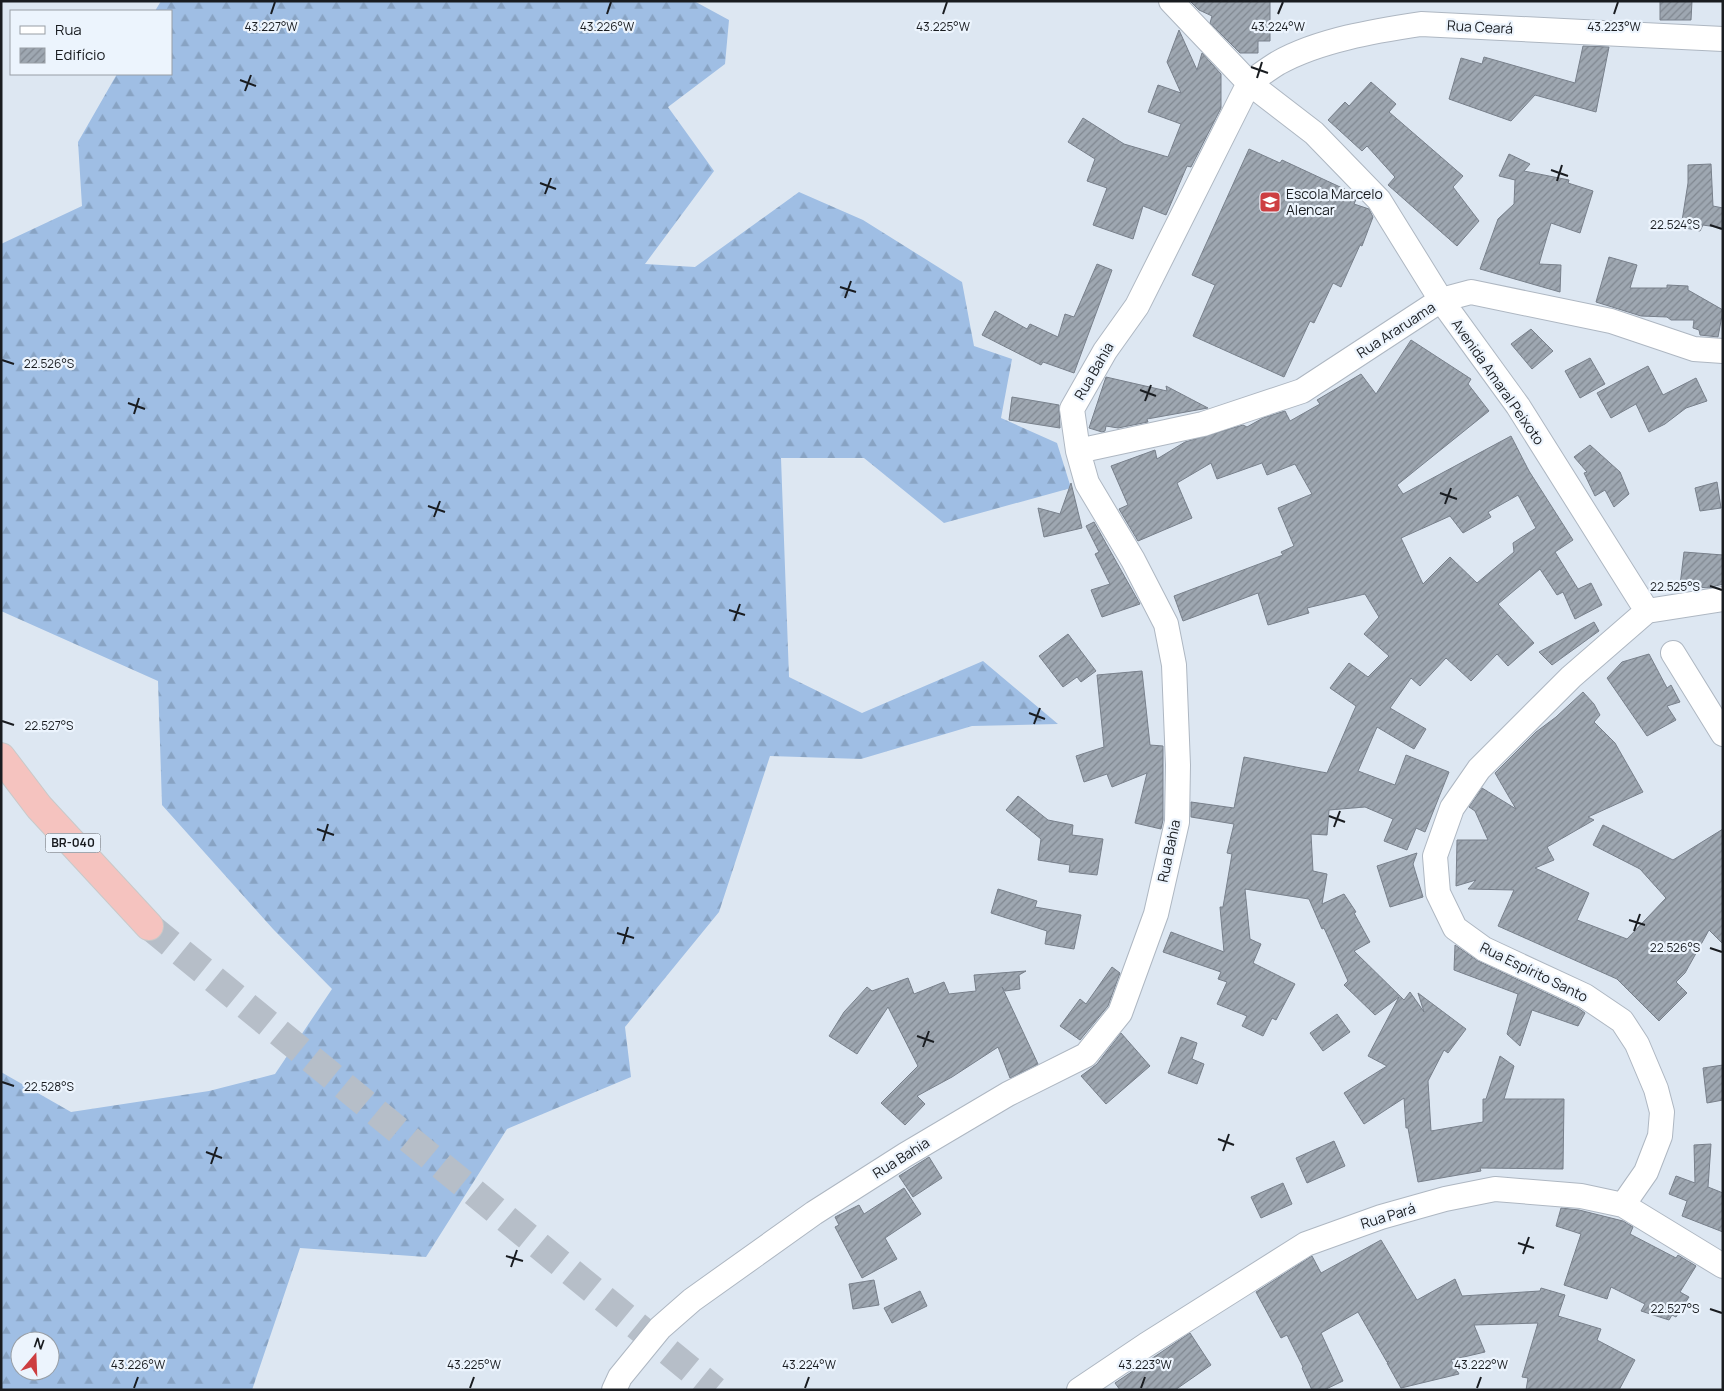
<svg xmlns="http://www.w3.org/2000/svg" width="1724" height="1391" viewBox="0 0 1724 1391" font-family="Manrope,sans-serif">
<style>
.forest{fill:url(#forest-firs);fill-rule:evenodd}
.building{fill:url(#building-hatch);stroke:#78808b;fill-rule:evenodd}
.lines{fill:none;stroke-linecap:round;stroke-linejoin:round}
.highway-tunnel{stroke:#b6bec8;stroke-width:28;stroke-dasharray:28 14;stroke-linecap:butt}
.minor-casing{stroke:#aeb7c2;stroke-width:26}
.highway-casing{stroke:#c8c9c9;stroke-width:30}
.minor{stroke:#fff;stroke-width:24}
.highway{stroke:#f5c3bf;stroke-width:28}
.ticks{fill:none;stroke:#191c20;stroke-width:2}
.labels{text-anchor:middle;stroke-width:4.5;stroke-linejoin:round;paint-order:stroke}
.shield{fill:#ecf4fd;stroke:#585d62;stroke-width:1}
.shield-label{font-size:12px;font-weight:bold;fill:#191c20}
.street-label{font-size:14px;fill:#191c20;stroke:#ecf4fd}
.poi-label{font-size:14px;fill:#191c20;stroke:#ecf4fd;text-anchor:start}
.ticks-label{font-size:12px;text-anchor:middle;fill:#191c20;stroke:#ecf4fd;stroke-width:4.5;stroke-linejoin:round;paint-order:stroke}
</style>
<defs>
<pattern id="forest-firs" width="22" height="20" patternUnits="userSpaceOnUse" patternTransform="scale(1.25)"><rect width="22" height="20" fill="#9fbee4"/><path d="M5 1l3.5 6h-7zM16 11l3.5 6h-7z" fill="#88a3c3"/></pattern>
<pattern id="building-hatch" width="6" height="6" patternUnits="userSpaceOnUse" patternTransform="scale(1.25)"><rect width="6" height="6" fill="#9ea7b1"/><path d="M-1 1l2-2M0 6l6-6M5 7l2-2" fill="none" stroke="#808790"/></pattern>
</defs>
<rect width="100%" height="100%" fill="#dde7f2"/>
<path class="forest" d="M161,1H694L729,20L725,64L668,107L714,171L645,264L695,267L799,192L863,220L962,282L974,346L1012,359L1001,418L1057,443L1071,488L944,523L864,458H781L789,677L862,713L983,661L1058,724L972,726L861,759L770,756L719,912L625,1027L631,1077L507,1129L426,1257L300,1248L252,1390H1V1072L71,1112L209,1091L275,1074L332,989L273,929L162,805L158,681L1,611V244L82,206L78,142L117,74H171V11H155ZM20,1341H50V1371H20Z"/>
<path class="building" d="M1190,1H1270V41H1258V53H1240L1210,23L1212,16L1199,10Z
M1660,1H1692L1691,20H1660Z
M1179,30L1197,70L1202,53L1221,74V108L1191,167L1187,166L1166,215L1143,206L1133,239L1093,225L1107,188L1087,181L1095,159L1068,142L1083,118L1124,144L1168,157L1181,124L1148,112L1158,85L1181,93L1167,62Z
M1583,46L1609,47L1596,112L1535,95L1511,121L1449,99L1461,58L1482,64L1484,57L1575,83Z
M1371,82L1396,104L1389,112L1463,176L1453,187L1479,221L1457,246L1388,185L1395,177L1367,146L1362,151L1328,120L1345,102L1349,106Z
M1249,149L1280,163L1282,160L1353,193L1357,197L1354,204L1369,209L1373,217L1362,246L1360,245L1341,287L1333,283L1314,323L1310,321L1284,377L1193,336L1215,285L1192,275Z
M1509,154L1530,164L1524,171L1569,180L1568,183L1593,191L1580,233L1551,223L1539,264L1561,265L1560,292L1480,269L1498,219L1514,204L1515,180L1499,176Z
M1711,164L1713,206L1723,208L1722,228L1703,225L1700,231L1681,227L1688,183V165Z
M1609,257L1637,265L1630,288H1667V285L1688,286V290L1723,310L1718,337L1700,335L1699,330L1693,328L1694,320H1671L1667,317L1641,316L1596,302Z
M1097,264L1112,270L1074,373L1043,362L1041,365L982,335L995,311L1027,329L1030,324L1058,337L1065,314L1074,317Z
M1531,329L1553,351L1532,369L1511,344Z
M1411,340L1471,379L1468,384L1489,411L1397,485L1403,494L1511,436L1529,471L1573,540L1555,552L1578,589L1591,583L1602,605L1575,619L1563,592L1557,595L1540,569L1498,604L1534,643L1508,666L1497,654L1471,681L1446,658L1420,686L1411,678L1390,708L1426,729L1414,749L1377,727L1358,771L1395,785L1406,755L1449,772L1425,832L1416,828L1407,850L1384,841L1393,819L1365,807L1329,810L1327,835L1311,834L1313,871L1327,874L1322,904L1344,894L1356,912L1354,913L1370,942L1354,951L1404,1000L1410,992L1424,1012L1418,993L1466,1029L1448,1053L1444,1050L1428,1081L1431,1131L1483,1122V1099H1486L1500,1056L1514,1066L1504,1099H1564L1563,1169L1480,1168L1481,1171L1418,1182L1408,1128H1406L1404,1098L1364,1124L1344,1093L1387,1066L1368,1056L1399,997L1375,1015L1344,985L1348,981L1324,928L1322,929L1309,899L1245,889L1250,939L1261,944L1253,963L1295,984L1276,1020L1272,1018L1263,1036L1242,1026L1247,1016L1217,1004L1227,982L1218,979L1221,972L1163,952L1171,932L1224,952L1220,907H1223L1232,854L1227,853L1234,824L1191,817V802L1234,808L1244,757L1327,773L1356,706L1330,688L1349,663L1368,677L1389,656L1364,634L1379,617L1365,594L1307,608L1309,613L1268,625L1258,593L1183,621L1174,596L1283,555L1281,552L1294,546L1278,508L1312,494L1295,464L1267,475L1262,463L1217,479L1211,463L1177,483L1192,518L1138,541L1119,509L1128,505L1111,466L1155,450L1157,459L1185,442L1243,425L1247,427L1263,418L1285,411L1290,421L1320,404L1317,400L1361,374L1376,394ZM1518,495L1536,528L1513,543L1514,552L1477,583L1450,557L1423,584L1401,538L1450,516L1463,533L1491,517L1488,512Z
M1590,358L1605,384L1580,398L1565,371Z
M1648,366L1663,395L1696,378L1707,401L1686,408L1665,424L1649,432L1636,404L1611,418L1597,393Z
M1106,377L1167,391L1166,386L1208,408L1147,419L1148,422L1118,428L1106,426L1105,431L1102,432L1089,428Z
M1012,397L1059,405L1060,428L1009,420Z
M1590,445L1620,472L1629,494L1614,507L1605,490L1595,496L1584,473L1587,472L1574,457Z
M1717,482L1721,508L1700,511L1695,488Z
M1071,483L1082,528L1044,537L1038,508L1060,514Z
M1094,522L1140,604L1102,617L1091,590L1110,584L1095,554L1099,552L1086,526Z
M1684,552L1723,555V584L1708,588L1680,585Z
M1594,622L1599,631L1552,665L1539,652Z
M1068,634L1096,671L1081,682L1077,677L1063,687L1039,656Z
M1649,654L1667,688L1671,685L1680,702L1667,706L1676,720L1647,736L1607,678L1622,662Z
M1142,671L1150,745L1163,746V820L1161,829L1135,823L1147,773L1112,787L1107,774L1084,782L1076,756L1104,747L1097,675Z
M1583,692L1594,704L1600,715L1594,722L1615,743L1643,792L1588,817L1594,820L1547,847L1554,860L1535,868L1589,893L1577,920L1627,939L1666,898L1640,869L1593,845L1603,825L1673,860L1723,829V944L1709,930L1685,973L1676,982L1687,993L1659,1021L1617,979L1498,926L1514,890L1468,889L1476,880L1456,886L1457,840H1488L1475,811L1469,807L1482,788L1516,809L1495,773L1536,732L1556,717Z
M1018,796L1048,820L1073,825L1072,835L1103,839L1097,875L1069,872L1070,865L1038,860L1041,839L1006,810Z
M1417,853L1413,864L1423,897L1390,907L1377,866Z
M998,889L1037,901L1035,907L1081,915L1074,949L1045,944L1047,931L991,913Z
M1455,945L1478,961L1578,1008L1585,1013L1578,1026L1532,1010L1520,1046L1507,1034L1518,994L1454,970Z
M1112,967L1120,973L1108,1006L1080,1040L1060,1026L1080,999L1086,1004Z
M1026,971L1019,975L1020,989L1005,991L1002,987L1038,1064L1010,1078L998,1047L952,1077L917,1096L925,1104L905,1125L881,1103L918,1066L888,1007L857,1054L829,1036L844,1012L867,987L872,991L908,978L914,994L944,982L949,994L976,991L974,975Z
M1337,1014L1350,1032L1323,1051L1310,1033Z
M1121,1033L1150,1066L1106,1104L1081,1076L1097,1064Z
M1181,1037L1197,1043L1192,1059L1204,1064L1197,1084L1168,1073Z
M1723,1065V1100L1707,1103L1703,1068Z
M1334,1141L1345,1166L1307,1183L1296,1158Z
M1711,1144L1708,1187L1723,1193V1232L1682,1216L1687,1201L1669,1194L1676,1176L1695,1183L1694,1145Z
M929,1157L942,1178L913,1197L899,1176Z
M1283,1183L1292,1204L1261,1218L1251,1197Z
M904,1188L921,1214L885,1238L897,1259L862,1278L835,1227L839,1225L835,1217L859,1205L864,1214Z
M1561,1208L1579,1210L1623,1221L1633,1227L1630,1234L1676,1258L1678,1255L1696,1266L1680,1292L1689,1297L1676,1317L1672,1315L1669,1320L1641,1311L1645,1304L1611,1287L1607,1299L1564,1285L1581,1234L1556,1226Z
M1381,1240L1417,1300L1455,1279L1462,1296L1540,1291L1541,1288L1565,1295L1558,1316L1601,1329L1597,1340L1635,1360L1619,1390H1526L1528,1378L1522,1377L1538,1323L1474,1325L1485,1352L1451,1360L1459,1374L1401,1388L1387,1363L1389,1361L1387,1362L1358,1312L1321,1333L1343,1381L1324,1390H1312L1302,1368L1303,1367L1287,1335L1281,1338L1256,1292L1312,1256L1321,1273Z
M874,1280L879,1305L853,1309L849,1284Z
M920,1291L927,1306L892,1323L884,1308Z
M1190,1333L1211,1365L1175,1390H1120L1115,1383Z"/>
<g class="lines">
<path class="highway-tunnel" d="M149,926L715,1390"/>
<g class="minor-casing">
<path id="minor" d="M1171,1L1249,83L1314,133L1379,200L1441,300L1518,406L1647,611
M1078,451L1203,424L1302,391L1441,300L1471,292L1611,321L1694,349L1723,351
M1673,653L1723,734
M1623,1205L1646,1172L1660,1136L1662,1112L1656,1089L1637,1044L1622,1021L1585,996L1484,949L1455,928L1438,893L1435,856L1452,808L1479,769L1571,677L1647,611L1723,599
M614,1390L620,1377L660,1328L692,1300L814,1213L905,1155L1008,1094L1086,1055L1120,1013L1156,914L1177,822L1178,765L1174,665L1166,624L1133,560L1087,483L1078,451L1072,409L1105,351L1137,306L1249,83C1259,76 1268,69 1278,63C1319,40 1375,31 1421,24L1723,39
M1079,1390L1146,1345L1306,1244L1381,1217L1445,1199L1495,1189L1581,1196L1623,1205L1723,1266"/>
</g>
<g class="highway-casing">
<path id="highway" d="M1,757L39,807L149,926"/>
</g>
<use href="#minor" class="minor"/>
<use href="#highway" class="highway"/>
</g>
<path class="ticks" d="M271,14L275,2M607,14L611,2M943,14L947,2M1278,14L1283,2M1614,14L1618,2M1251,67L1268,73M1257,78L1262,62M240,80L256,86M245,91L251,75M1551,170L1568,176M1557,181L1562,165M540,183L556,189M545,194L551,178M1710,225L1722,229M840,287L856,292M845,298L851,281M2,360L14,364M1140,390L1156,396M1145,401L1151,385M128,403L145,409M134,414L139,398M1440,493L1457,499M1445,504L1451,488M428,506L445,512M434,517L440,501M1710,586L1722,590M729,610L745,615M734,621L740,604M1029,713L1045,719M2,721L14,725M1034,724L1040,708M1329,816L1345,822M1334,827L1340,811M317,829L334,835M323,841L328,824M1629,920L1645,925M1634,931L1640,914M617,933L634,938M623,944L628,927M1710,948L1722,952M917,1036L934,1042M923,1047L929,1031M2,1082L14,1086M1218,1139L1234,1145M1223,1151L1229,1134M206,1152L222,1158M211,1164L217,1147M1518,1243L1534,1248M1523,1254L1529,1237M506,1256L523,1261M511,1267L517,1250M1710,1309L1722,1313M134,1388L138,1377M470,1388L474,1377M805,1388L809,1377M1141,1388L1145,1377M1477,1388L1481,1377"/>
<defs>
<g id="school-square" transform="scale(1.125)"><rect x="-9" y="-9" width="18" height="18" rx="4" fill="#cd3e41" stroke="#ecf4fd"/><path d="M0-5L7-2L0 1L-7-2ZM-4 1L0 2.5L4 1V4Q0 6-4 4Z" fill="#fff"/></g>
</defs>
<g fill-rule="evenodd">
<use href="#school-square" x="1270" y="202"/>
</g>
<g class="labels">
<rect class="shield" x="45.5" y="833.5" width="55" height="19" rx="4"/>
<g class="shield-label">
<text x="73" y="847">BR-040</text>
</g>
<g class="street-label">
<text transform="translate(1480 27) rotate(3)" y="5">Rua Ceará</text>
<text transform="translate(1396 330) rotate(-33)" y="5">Rua Araruama</text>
<text transform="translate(1094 371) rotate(-60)" y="5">Rua Bahia</text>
<text transform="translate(1498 382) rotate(55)" y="5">Avenida Amaral Peixoto</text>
<text transform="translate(1169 851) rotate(-78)" y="5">Rua Bahia</text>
<text transform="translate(1534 972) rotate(26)" y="5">Rua Espírito Santo</text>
<text transform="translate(901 1158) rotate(-32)" y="5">Rua Bahia</text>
<text transform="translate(1388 1216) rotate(-17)" y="5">Rua Pará</text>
</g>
<g class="poi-label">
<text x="1286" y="199">Escola Marcelo<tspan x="1286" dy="16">Alencar</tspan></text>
</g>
</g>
<g class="ticks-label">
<text x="607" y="31">43.226°W</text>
<text x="271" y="31">43.227°W</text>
<text x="943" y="31">43.225°W</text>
<text x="1278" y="31">43.224°W</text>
<text x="1614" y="31">43.223°W</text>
<text x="1675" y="229">22.524°S</text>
<text x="49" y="368">22.526°S</text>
<text x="1675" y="591">22.525°S</text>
<text x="49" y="730">22.527°S</text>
<text x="1675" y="952">22.526°S</text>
<text x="49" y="1091">22.528°S</text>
<text x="1675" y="1313">22.527°S</text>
<text x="138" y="1369">43.226°W</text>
<text x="474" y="1369">43.225°W</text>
<text x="809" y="1369">43.224°W</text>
<text x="1145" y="1369">43.223°W</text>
<text x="1481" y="1369">43.222°W</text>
</g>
<rect width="1724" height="1391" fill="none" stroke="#191c20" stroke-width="5"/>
<rect x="10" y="10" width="162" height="65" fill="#ecf4fd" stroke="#989ea5"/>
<rect x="20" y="26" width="25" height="8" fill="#ffffff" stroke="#989ea5"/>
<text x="55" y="35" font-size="15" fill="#191c20">Rua</text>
<rect x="20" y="48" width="25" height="15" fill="url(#building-hatch)" stroke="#989ea5"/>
<text x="55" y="60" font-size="15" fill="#191c20">Edifício</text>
<g transform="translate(35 1356) rotate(19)"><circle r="24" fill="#ecf4fd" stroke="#989ea5"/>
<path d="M0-4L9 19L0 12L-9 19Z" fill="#cd3e41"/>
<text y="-8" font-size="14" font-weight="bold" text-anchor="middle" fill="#191c20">N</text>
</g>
</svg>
